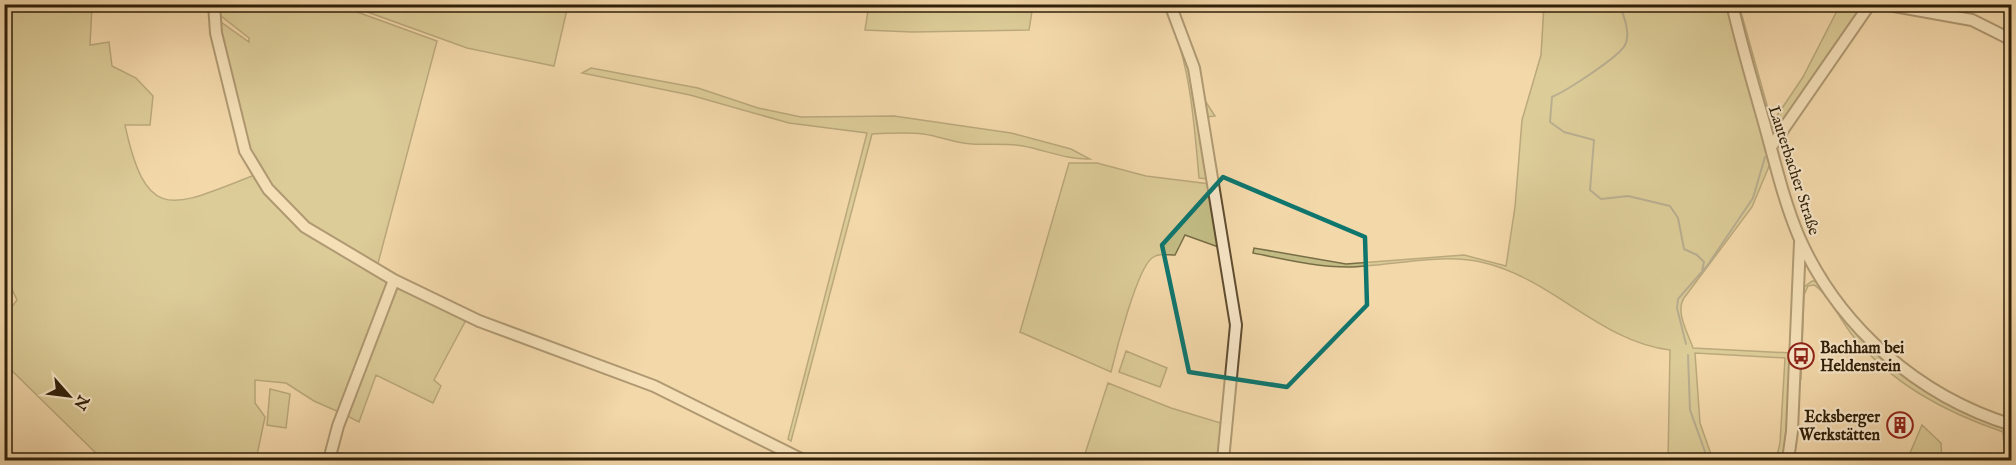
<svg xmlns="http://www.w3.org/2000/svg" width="2016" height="465" viewBox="0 0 2016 465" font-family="'IM FELL English',serif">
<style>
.green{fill:#c2bc84;stroke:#786e46;stroke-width:1.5}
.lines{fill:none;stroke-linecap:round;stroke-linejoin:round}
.stream{stroke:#737a6f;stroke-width:2}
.minor-casing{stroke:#604d30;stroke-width:14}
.minor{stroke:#f7e6c8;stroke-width:10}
.marked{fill:none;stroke:#0f766e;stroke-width:4.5;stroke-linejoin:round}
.labels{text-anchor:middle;stroke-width:4.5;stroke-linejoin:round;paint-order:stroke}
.street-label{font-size:16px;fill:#2f1f08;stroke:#f7e6c8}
.poi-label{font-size:16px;font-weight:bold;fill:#2f1f08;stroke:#f7e6c8;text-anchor:start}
</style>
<rect width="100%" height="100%" fill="#f3d8aa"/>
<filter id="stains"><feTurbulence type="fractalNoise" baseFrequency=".00333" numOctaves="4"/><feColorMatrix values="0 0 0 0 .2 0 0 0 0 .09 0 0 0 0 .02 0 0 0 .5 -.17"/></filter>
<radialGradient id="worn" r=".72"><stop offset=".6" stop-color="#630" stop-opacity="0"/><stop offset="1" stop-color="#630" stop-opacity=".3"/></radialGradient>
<path class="green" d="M869,4H1033V5L1029,30L912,32L865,30Z
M5,5H92L90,45L109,42L112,66L136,78L153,96L150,125H125C147,228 175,205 255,175L270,197L386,280L388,283L341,413L314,401L286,383L255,380V403L265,417L256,460H103L5,364L4,317L17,300L4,273Z
M218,5H338L437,41L377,267L331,242L281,201L247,146L218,20L249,42V38L216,12Z
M348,5H568L554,66L467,48Z
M1163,5H1168L1200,93L1215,116L1200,118L1207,179L1199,178C1194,121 1190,55 1163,5Z
M1544,5H1729L1770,164L1752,207L1684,298C1675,312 1688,333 1693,348L1792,353L1784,460H1776L1780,443L1785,358L1695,353L1700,423L1713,460H1668L1670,350C1601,342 1552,279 1485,263C1441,252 1393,266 1348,267C1316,267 1284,259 1253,253L1254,248L1346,264L1464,255L1506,266L1515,207L1522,120L1541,55Z
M1735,5H1739L1772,123L1803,77L1840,5H1866L1778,129L1767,125Z
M591,68L698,88L758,108L801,117L894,116L1011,133L1071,149L1090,159C1067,160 1045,150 1023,146C1005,143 989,145 972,144C955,143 939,136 923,134C907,132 889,133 872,134L791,441L788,439L867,133L789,123L690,95L582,73Z
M1069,163H1097L1146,176L1210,184L1224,249L1185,235L1175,255C1167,255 1158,253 1152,258C1137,269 1116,351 1111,372L1020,332Z
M1812,281L1820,282L1880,353L2004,425L2003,432L2011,435V460H2005L2003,432C1945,412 1892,384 1853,336C1843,324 1826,291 1814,285L1808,286L1804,295L1801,379H1798L1803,288Z
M399,285L467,318L434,380L441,386L433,403L376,375L359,422L345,415L395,287Z
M1126,351L1167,368L1160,387L1119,372Z
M1108,383L1171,408L1224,424L1221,460H1083Z
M270,389L290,394L286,428L267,425Z
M1922,425L1941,443L1942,460H1907Z"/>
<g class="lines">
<path class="stream" d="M1619,4C1624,16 1631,34 1625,45C1619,57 1566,91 1552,97L1550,122L1564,132L1594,140L1590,190L1601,199L1628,196L1670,206L1678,218L1684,249L1697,255L1704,262L1702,271
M1686,344L1677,308L1678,299L1707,266L1753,198L1765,157
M1688,355L1690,410L1708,460"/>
<g class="minor-casing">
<path id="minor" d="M214,4L216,33L245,151L268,189L305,227L394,280L479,321L654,386L803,460
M1170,4L1194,68L1236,325L1223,460
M1732,4C1741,43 1752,81 1763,119C1774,158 1783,199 1799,237C1839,327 1918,396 2012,425
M1883,4L1972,20L2012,40
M1771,147L1870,4
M329,460L338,426L394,280
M1788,460L1792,431L1800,242"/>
</g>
<use href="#minor" class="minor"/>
</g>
<path d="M0 0H2016V465H0ZM1223,177L1365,237L1367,305L1287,387L1189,372L1162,245Z" fill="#f3d8aa" fill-opacity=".55" fill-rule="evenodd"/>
<path class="marked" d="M1223,177L1365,237L1367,305L1287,387L1189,372L1162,245Z"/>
<defs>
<g id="bus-ring" transform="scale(1.35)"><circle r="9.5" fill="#f7e6c8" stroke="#8f2418" stroke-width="1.5"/><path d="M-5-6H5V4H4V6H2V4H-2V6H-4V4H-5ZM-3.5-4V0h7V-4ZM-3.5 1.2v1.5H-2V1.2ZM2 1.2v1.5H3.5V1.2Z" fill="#8f2418"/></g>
<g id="building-ring" transform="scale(1.35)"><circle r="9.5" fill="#f7e6c8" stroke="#8f2418" stroke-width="1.5"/><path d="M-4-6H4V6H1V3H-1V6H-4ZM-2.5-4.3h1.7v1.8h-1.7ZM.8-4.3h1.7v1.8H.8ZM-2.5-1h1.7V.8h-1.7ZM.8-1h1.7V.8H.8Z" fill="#8f2418"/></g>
</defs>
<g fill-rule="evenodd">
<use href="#bus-ring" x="1801" y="356"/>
<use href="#building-ring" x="1900" y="425"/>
</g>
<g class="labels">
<g class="street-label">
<text transform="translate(1795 170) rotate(72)" y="6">Lauterbacher Straße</text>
</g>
<g class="poi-label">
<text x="1820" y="353">Bachham bei<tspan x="1820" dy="18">Heldenstein</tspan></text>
<text x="1880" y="422" text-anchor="end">Ecksberger<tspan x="1880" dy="18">Werkstätten</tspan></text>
</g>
</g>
<rect width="2016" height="465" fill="none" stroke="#f3d8aa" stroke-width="24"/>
<rect x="6" y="6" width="2004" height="453" fill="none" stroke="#2f1f08" stroke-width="3"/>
<rect x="12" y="12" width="1992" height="441" fill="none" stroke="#2f1f08" stroke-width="1.5"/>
<g transform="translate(69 396) rotate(118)" stroke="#f7e6c8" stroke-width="4.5" paint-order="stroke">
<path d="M0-4.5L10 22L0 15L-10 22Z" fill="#2f1f08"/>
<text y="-9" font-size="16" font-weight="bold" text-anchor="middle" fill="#2f1f08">N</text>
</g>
<rect width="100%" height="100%" filter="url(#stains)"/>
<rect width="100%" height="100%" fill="url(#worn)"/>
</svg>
